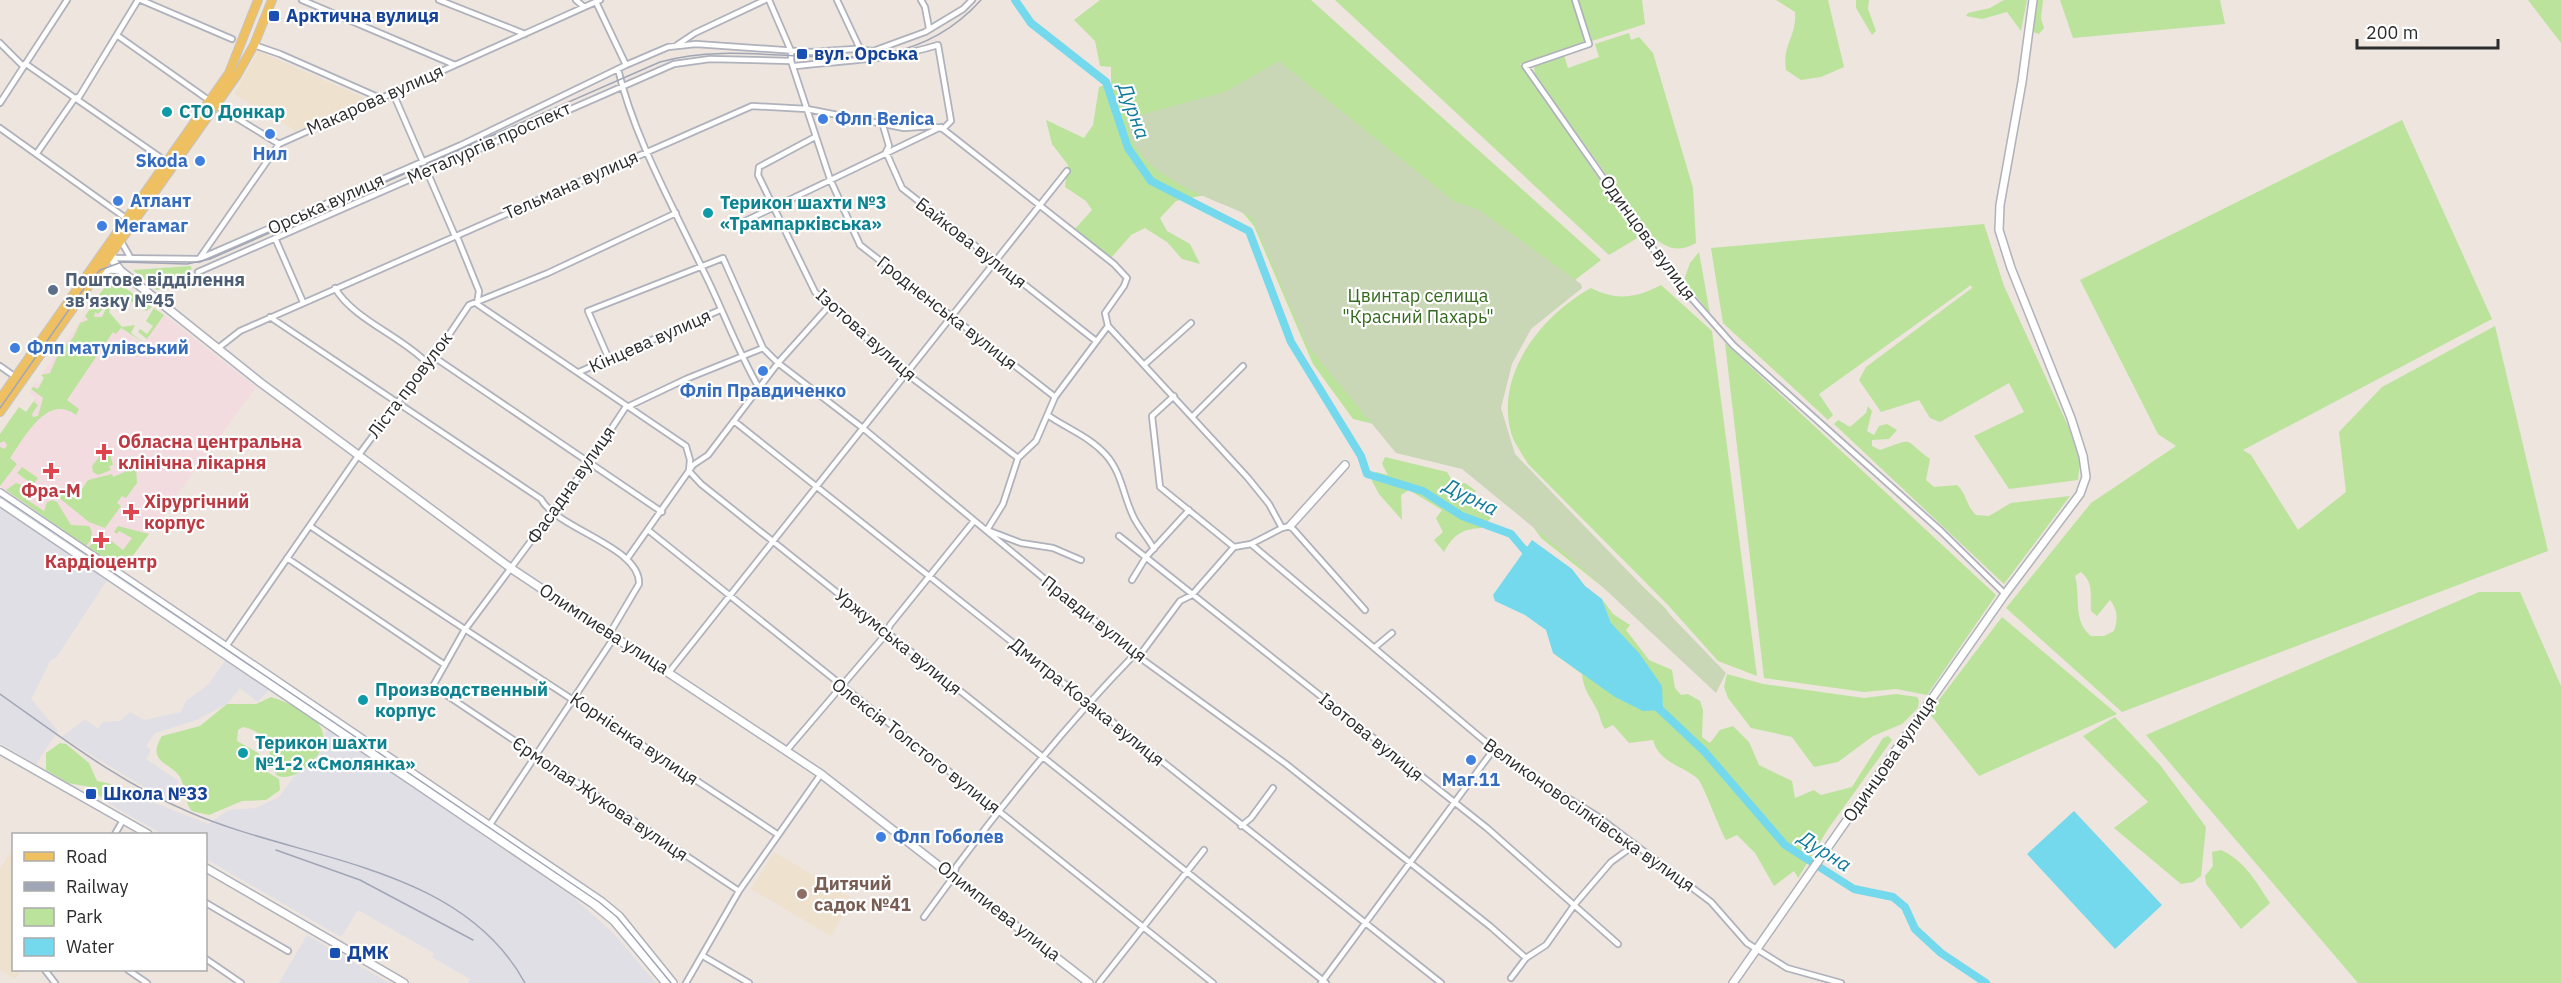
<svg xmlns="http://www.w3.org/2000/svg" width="2561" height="983" viewBox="0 0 2561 983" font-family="'IBM Plex Sans',sans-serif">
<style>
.industrial{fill:#e0dfe6}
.education{fill:#eee1ce}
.medical{fill:#f3dce0}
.green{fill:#bbe39c;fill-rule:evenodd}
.cemetery{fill:#c9d7b6}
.water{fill:#74d9ed}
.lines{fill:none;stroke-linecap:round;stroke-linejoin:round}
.river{stroke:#74d9ed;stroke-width:8}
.street-casing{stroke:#afb2bc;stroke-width:8}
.secondary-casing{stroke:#afb2bc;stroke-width:10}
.primary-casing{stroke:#c4c4c4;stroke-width:10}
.street{stroke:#fff;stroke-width:4.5}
.secondary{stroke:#fff;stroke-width:7}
.primary{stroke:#efc062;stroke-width:8}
.tram{stroke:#a1a6b6;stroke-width:1.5}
.rail{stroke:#a1a6b6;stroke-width:1.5}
.transit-dot{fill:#1a4fb4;stroke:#fff;stroke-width:2}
.culture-dot{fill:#0f9aa8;stroke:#fff;stroke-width:2}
.shop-dot{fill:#3f7fe0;stroke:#fff;stroke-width:2}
.service-dot{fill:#5c6f8a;stroke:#fff;stroke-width:2}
.health-dot{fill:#e0444e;stroke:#fff;stroke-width:2}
.education-dot{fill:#8d6e63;stroke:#fff;stroke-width:2}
.labels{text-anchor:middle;stroke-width:4.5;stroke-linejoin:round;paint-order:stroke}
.transit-label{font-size:18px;font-weight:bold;fill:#164399;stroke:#fff;text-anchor:start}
.street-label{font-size:18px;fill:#2c2c2c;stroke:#fff}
.culture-label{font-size:18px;font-weight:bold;fill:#0d838f;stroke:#fff;text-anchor:start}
.shop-label{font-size:18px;font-weight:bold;fill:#366cbe;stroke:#fff;text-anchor:start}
.service-label{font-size:18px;font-weight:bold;fill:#4e5e75;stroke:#fff;text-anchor:start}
.park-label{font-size:18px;fill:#33691c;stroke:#fff}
.health-label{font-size:18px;font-weight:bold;fill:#be3a42;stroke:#fff;text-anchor:start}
.education-label{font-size:18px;font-weight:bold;fill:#785e54;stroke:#fff;text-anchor:start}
.water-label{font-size:20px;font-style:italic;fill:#107a9c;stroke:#fff}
</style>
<rect width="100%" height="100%" fill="#ede5de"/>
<path class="industrial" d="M0,505L109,577L56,658L51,660L31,699L58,731L36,764L0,743Z
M226,659L270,689L258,702L240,688L227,704L194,721L155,733L146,746L151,750L146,759L179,781L167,801L62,737L85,719L98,729L103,722L120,721L130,712L144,720L181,712L186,701L208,685Z
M328,729L574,898L613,933L656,983H468L470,979L432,957L434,953L358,910L341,937L206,859V834H162L108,803L120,784L142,798L208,824L229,810L256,808L279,797Z
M307,935L389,983H279Z"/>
<path class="education" d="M258,51L367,99L296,131L234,94Z
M13,848L14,970H22L15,979L0,970V869Z
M774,852L853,899L831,936L751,889Z"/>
<path class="medical" d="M91,308L141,343H144L164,315L256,387L122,570L0,486V434L19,407L26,412L36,398L29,393L36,382L39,384L44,378L41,375Z"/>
<path class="green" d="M1100,0H1311L1601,260L1531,314L1495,389L1503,440L1558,505L1665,608L1705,663L1702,666L1541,538L1506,489L1444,441L1353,419L1313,364L1254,226L1229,196H1200L1176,201L1160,218L1167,231L1190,244L1200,264L1182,259L1167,242L1145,228L1131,235L1111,258L1074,230L1092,210L1086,201L1065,187L1068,165L1052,144L1046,120L1084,138L1093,125L1099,87L1111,83V67L1100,66L1095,41L1074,20Z
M1335,0H1642L1645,24L1520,64L1639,237L1609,255Z
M1776,0H1828L1844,67L1821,77L1801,80L1786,70C1782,44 1797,37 1795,12Z
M1856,0H1869L1868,9L1876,31L1872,35L1856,8Z
M2004,0H2027L2021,31L2007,12L1982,19L1966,16L1968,13L1990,8Z
M2035,0H2043L2041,18L2044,28L2039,34L2033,32Z
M2060,0H2220L2225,24L2073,38Z
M2528,0H2561V43Z
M1629,33L1631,40L1639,37L1653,53L1693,188L1696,243C1676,254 1665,247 1649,234L1535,75L1534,68L1538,63L1564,55L1568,68L1599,57L1595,44Z
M2402,120L2492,319L2243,450L2251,455L2298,530L2346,492L2339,432L2382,387L2495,326L2548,551L2122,712L2006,608L2091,503L2176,446L2158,434L2080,280ZM2081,572C2094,583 2090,595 2091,611L2097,616L2110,600C2118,611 2118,618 2114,631L2104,636H2091C2072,620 2081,598 2075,576Z
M1984,224L2004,286L2069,428L2080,462L2078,480L2009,489L1974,436L2024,412L2009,383L1940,422L1930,418L1919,400L1881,412L1859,380L1866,367L1972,288L1971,285L1819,394L1833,415L1828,420L1723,323L1711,248Z
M1699,252L1710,314L1684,280L1690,263Z
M191,266L192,275L157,290L133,270Z
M115,282L118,283L152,307L146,311L129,300L115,302L112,306L98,296L106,286Z
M1661,285L1712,331L1757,676L1718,661L1668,605L1528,464C1523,455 1516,446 1512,436C1493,375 1542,315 1591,288C1616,301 1637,298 1661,285Z
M97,299L107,305L98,314L95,312L94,317H102L107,306L111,308L109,312L122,327L135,325L131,333L144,343L121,328L116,334L113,332L67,400L79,409L76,415C47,393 25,437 10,458L17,464L0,486V447L5,449L7,445L4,441L0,443V434L19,407L26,412L36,398L34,402L38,405L32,414L33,417L38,416L43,398L31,389L33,387L38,389L44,378L41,375L50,373L57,357L66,350L65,346L73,338L80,323L88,320L85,316Z
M154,308L164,315L147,339L138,332L140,329L147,334L153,326L146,321Z
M1725,343L1996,595L1927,695L1896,689L1864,692L1764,678Z
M1868,406L1872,411L1867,431L1874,435L1879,426L1887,424L1897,430L1889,439L1872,440V446L1880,450C1917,437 1902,439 1930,459L1926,480L1934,487L1957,485C1967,494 1966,506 1976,515L1989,516L2011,503L2070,496L2004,584L1834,424L1838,420L1850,427L1866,413Z
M103,452L110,454L113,465L109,466L111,470L98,475L93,472L92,466Z
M1385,457L1447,472L1454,484L1465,483L1476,491L1471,500L1480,506V512L1493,516L1481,528C1462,529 1453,535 1444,552L1434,540L1443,532L1436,518L1442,510L1409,490L1401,495L1402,520L1379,494L1372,481L1376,472L1388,475L1382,464Z
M22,467L38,478L33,485L17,473Z
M136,467L137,483L126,498L122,496L117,503L121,506L105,528L89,522L53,493L55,489L70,498L80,492L88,480L112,474L113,477Z
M16,483L32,489L26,499L44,511L47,502L53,500L57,502L71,525L89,526C94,534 92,539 86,546L6,490Z
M118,526L149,534L122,570L88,547L96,541L104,547L109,539L123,550L132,538L119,531L117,534L114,532Z
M2479,592H2520L2561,686V983H2358L2146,735Z
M1602,599L1613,614L1630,625L1626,630L1649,660L1672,670L1675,688L1681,695L1688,694L1700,701L1703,710L1702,737L1710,743L1720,730L1733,726L1749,742L1759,765L1792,781L1795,798L1814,790L1821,795L1852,787L1883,738L1888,736L1892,740L1828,829L1798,878L1794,871L1774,886L1755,853L1737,835L1726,840C1719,828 1703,784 1698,779C1682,765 1659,763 1653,740L1629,743L1613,725L1605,729C1600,722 1601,717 1597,710C1590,695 1584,692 1582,674L1553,653L1611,623Z
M2002,617L2117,714L1979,776L1929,713Z
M1727,674L1763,684L1864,698L1896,694L1917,697L1919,701L1918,708L1902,724L1873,736L1838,762L1814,767L1792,737L1751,728L1728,698L1724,687Z
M271,697C287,702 304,709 316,721C337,742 308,775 285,777C261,779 284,735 243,727L238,730L237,741L258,753L267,772L279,779L280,790L266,800L242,801L209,815L192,811C184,802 186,790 181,779C173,762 145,764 162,736L200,726L227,704H256Z
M2115,717L2160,765L2206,827L2201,876L2193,882L2181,884L2114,828L2148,802L2083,736Z
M60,743L66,744L89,763L97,781L111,784L106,795L101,797L90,787L68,783L46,770V753Z
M2221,850C2245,861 2256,882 2270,903L2241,929L2206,884L2205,876L2213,866L2212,852Z"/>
<path class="cemetery" d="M1279,61L1455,202L1478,209L1581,284L1582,288L1531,329L1512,364L1501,408L1515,454L1726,673L1716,693L1577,563L1462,469L1396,453L1308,346L1252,217C1210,197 1131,175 1128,122L1140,115L1225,92Z"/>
<path class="water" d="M1532,540L1572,569L1585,586L1602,599L1611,623L1639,653L1662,686L1663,710L1643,711L1615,697L1553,653L1546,630L1525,615L1495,601L1493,595Z
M2074,811L2162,905L2115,949L2027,854Z"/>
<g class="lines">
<path class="river" d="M1015,0L1031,23L1106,82L1128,148L1151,181L1249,231L1291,342L1361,456L1367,474L1423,491L1462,516L1511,534L1532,559
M1652,702L1704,751L1785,845L1854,889L1893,897L1905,907L1915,929L1941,953L1986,983"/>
<g class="street-casing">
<path id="street" d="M141,0L232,39
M302,0L455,65
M439,0L525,34
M576,0L584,7
M769,0L791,51V61L830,179L860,245L1055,397
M837,0L861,51
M921,0L925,7L929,28
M1575,0L1589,44L1525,66L1672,276L1733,345L1941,531L2005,594
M596,2L626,65
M118,36L210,101
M0,43L22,65L26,64L167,162
M254,45L280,54L380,98
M677,45L695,33L765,0
M795,66C847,60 886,61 938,45L951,121L943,129L1114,264L1127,278L1124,286L1105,313L1108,326L1055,397L1036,441L1018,458L1003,504L987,530L1021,543L1053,548L1081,560
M618,69C634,138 674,208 704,272C723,310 737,350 759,388
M393,93L455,236L458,239L479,291L477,304L686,446L690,460L689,471L701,484L1326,983
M0,103L67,0
M217,106L279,144
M882,122L889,146L886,152L902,188L1096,341
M0,128L127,219
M815,137L759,167L758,175L815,292L907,374L1018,458
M37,153L75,98L79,97L138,0
M743,222L941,127
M275,238L303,302
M121,241L130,257
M112,258L199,259L461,145L626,65L668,47L696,44L811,52L854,49L873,51L925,32L963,9L972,0
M199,259L279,144L600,0
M198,272L674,64L710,59L791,61
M335,288C353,319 401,336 427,363
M270,317L541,499C557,529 641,547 639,584L610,633
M1108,326L1248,478L1269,504L1282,528L1290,526L1294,530L1365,610
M217,349L240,331L752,106L807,109L904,128L933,126L943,129
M434,357L662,512
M608,357L588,311L723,258L763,348L778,363L864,429L1135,654L1286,764L1491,927L1526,958
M1145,364L1191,323
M0,366L17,378
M579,372L720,310
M1174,396L1152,416L1160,487L1234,547
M1049,416C1068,429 1090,437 1106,455C1122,473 1123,496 1134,518C1139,528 1148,538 1154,549
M1193,416L1243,366
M734,421L1441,983
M310,526C464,631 622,730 777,834
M648,530L1213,983
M1119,536L1487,828L1618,944
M1251,544L1494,749L1548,790L1566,797L1597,816L1711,902L1747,943L1787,968L1841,983
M287,558L445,665
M627,559L693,465L708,455L778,363L829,306
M1132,580L1146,557L1189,510
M225,648L358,456L427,363L434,357L469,305L548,273L676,213
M1374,648L1392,633
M1140,655L1180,601L1192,595L1234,547L1251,544L1282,528
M670,671L1067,171
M787,750L886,634L890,625L974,521
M489,826L615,636
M1241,826L1251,818L1273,788
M115,834L123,820
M739,891L433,686L464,631L589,463L625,408L686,379L763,348
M206,903L288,951
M924,917L954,876L956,867C1012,792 1070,721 1135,654
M703,956L749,983
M206,959L241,983
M45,970L55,983
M128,970L147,983
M1511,978L1526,958L1546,945L1575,904L1611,862L1629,849L1632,845
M686,983L739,891L821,774
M1099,983L1204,850
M1321,983L1494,749"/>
</g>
<g class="secondary-casing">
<path id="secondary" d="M111,249L113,261L121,271L261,383L512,569L821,774L1089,983
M96,276L110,269L119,270
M0,493L602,902L619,916L673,983
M0,502L592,903L614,921L666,983
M1290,526L1345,465
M0,750L148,834
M206,868L404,983
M1733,983L2005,594L2080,494L2086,477L2083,456L2071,418L2011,268L1999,230L2000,205L2022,82L2033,0"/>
</g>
<g class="primary-casing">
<path id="primary" d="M0,399L229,73L258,0
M0,412L237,75L254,45L272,0"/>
</g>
<use href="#street" class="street"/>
<use href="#secondary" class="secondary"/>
<use href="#primary" class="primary"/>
<path class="tram" d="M0,408L87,284L100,270L122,262L187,264L210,259L660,62C771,31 890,101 981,0
M0,496L599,902L617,917L671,983"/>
<path class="rail" d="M0,694C61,737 120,783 189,812C301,861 460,864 525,983
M276,850L360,880L473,940"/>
</g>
<g class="transit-dot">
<rect x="268" y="10" width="12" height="12" rx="3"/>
<rect x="796" y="48" width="12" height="12" rx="3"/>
<rect x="85" y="788" width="12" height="12" rx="3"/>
<rect x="329" y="947" width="12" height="12" rx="3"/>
</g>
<g class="culture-dot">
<circle cx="167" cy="112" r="6"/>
<circle cx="708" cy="213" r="6"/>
<circle cx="363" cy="700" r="6"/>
<circle cx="243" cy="753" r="6"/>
</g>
<g class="shop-dot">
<circle cx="823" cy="119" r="6"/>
<circle cx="270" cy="134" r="6"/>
<circle cx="200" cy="161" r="6"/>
<circle cx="118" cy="201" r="6"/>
<circle cx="102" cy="226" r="6"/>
<circle cx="15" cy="348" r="6"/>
<circle cx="763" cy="371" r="6"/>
<circle cx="1471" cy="760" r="6"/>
<circle cx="881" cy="837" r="6"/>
</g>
<circle class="service-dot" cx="53" cy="290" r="6"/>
<g class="health-dot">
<path d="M101 443h6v6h6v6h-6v6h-6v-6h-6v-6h6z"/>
<path d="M48 462h6v6h6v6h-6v6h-6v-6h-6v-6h6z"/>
<path d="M128 503h6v6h6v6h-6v6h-6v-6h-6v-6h6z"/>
<path d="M98 531h6v6h6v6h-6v6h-6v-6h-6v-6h6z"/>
</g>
<circle class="education-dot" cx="802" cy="894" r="6"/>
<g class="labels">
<g class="transit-label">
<text x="286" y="22">Арктична вулиця</text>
<text x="814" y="60">вул. Орська</text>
<text x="103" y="800">Школа №33</text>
<text x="347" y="959">ДМК</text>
</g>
<g class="street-label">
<text transform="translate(375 100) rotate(-24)" y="6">Макарова вулиця</text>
<text transform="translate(489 143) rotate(-24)" y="6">Металургів проспект</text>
<text transform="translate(571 185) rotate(-24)" y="6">Тельмана вулиця</text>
<text transform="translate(326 204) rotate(-24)" y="6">Орська вулиця</text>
<text transform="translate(1648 238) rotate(54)" y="6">Одинцова вулиця</text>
<text transform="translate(971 243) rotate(38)" y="6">Байкова вулиця</text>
<text transform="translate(947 313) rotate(38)" y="6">Гродненська вулиця</text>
<text transform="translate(866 335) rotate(42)" y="6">Ізотова вулиця</text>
<text transform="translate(650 341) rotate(-24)" y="6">Кінцева вулиця</text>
<text transform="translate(410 385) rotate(-53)" y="6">Ліста провулок</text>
<text transform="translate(571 485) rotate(-55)" y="6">Фасадна вулиця</text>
<text transform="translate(1094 619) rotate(38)" y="6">Правди вулиця</text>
<text transform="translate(604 629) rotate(33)" y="6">Олимпиева улица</text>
<text transform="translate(898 642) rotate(39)" y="6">Уржумська вулиця</text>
<text transform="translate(1087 702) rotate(39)" y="6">Дмитра Козака вулиця</text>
<text transform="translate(1371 737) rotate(39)" y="6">Ізотова вулиця</text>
<text transform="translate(634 739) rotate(34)" y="6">Корнієнка вулиця</text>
<text transform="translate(916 746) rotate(38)" y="6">Олексія Толстого вулиця</text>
<text transform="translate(1890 759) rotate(-55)" y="6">Одинцова вулиця</text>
<text transform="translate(600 799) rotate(34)" y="6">Єрмолая Жукова вулиця</text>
<text transform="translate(1589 815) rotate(35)" y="6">Великоновосілківська вулиця</text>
<text transform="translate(999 911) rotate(38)" y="6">Олимпиева улица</text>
</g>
<g class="culture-label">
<text x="179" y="118">СТО Донкар</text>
<text x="720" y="209">Терикон шахти №3<tspan x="720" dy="21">«Трампарківська»</tspan></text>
<text x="375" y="696">Производственный<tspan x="375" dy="21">корпус</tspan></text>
<text x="255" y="749">Терикон шахти<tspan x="255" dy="21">№1-2 «Смолянка»</tspan></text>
</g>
<g class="shop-label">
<text x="835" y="125">Флп Веліса</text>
<text x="270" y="160" text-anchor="middle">Нил</text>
<text x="188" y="167" text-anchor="end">Skoda</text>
<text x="130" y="207">Атлант</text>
<text x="114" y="232">Мегамаг</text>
<text x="27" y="354">Флп матулівський</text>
<text x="763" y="397" text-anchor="middle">Фліп Правдиченко</text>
<text x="1471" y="786" text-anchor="middle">Маг.11</text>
<text x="893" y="843">Флп Гоболев</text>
</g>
<g class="service-label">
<text x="65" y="286">Поштове відділення<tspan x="65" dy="21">зв'язку №45</tspan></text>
</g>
<g class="park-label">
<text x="1418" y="302">Цвинтар селища<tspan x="1418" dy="21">"Красний Пахарь"</tspan></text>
</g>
<g class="health-label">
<text x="118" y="448">Обласна центральна<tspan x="118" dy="21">клінічна лікарня</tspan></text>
<text x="51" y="497" text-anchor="middle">Фра-М</text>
<text x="144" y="508">Хірургічний<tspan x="144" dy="21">корпус</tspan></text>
<text x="101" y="568" text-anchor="middle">Кардіоцентр</text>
</g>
<g class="education-label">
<text x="814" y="890">Дитячий<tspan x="814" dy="21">садок №41</tspan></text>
</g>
<g class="water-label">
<text transform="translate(1134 111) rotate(70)" y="7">Дурна</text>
<text transform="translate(1471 497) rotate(27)" y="7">Дурна</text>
<text transform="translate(1825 851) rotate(33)" y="7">Дурна</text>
</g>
</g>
<rect x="12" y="833" width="195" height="138" fill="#ffffff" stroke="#ababab" stroke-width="1.5"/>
<rect x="24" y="852" width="30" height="9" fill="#efc062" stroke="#ababab" stroke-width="1.5"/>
<text x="66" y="863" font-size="18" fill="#2c2c2c">Road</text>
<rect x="24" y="882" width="30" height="9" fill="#a1a6b6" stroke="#ababab" stroke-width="1.5"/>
<text x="66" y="893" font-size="18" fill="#2c2c2c">Railway</text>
<rect x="24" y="908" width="30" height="18" fill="#bbe39c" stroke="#ababab" stroke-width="1.5"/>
<text x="66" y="923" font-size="18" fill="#2c2c2c">Park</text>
<rect x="24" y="938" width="30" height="18" fill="#74d9ed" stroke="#ababab" stroke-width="1.5"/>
<text x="66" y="953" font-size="18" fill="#2c2c2c">Water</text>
<path d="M2357 39v9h141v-9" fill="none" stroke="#2c2c2c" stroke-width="3"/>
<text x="2366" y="39" font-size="18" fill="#2c2c2c" stroke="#ffffff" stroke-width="4.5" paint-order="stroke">200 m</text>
</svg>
